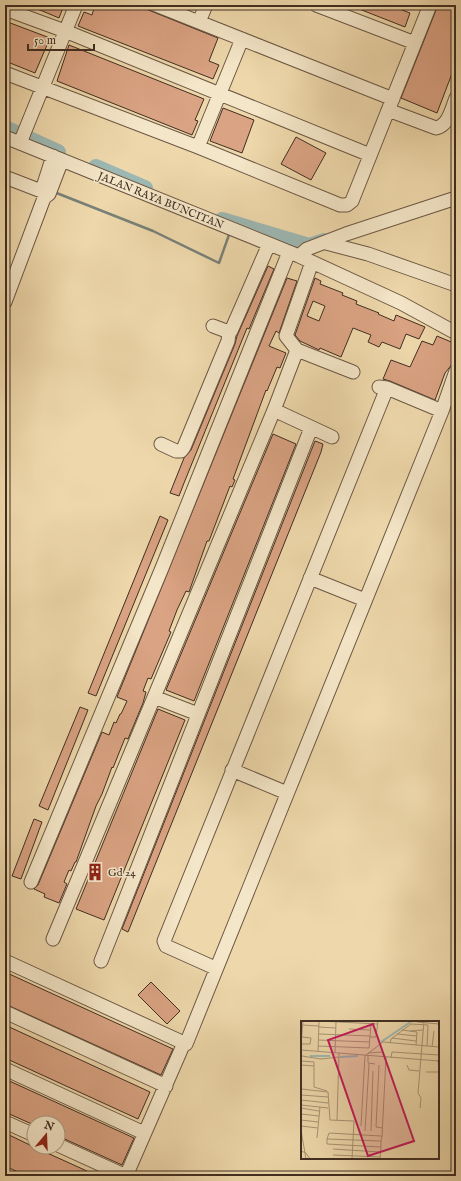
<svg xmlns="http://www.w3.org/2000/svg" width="461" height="1181" viewBox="0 0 461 1181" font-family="'IM FELL English',serif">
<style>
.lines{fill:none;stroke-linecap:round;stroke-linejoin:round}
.stream{stroke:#788179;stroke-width:2.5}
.river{stroke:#9db8b3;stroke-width:16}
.building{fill:#daa383;stroke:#402e22;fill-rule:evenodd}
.minor-casing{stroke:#6c5844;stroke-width:15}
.minor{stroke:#f4e6c8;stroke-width:13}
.labels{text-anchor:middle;stroke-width:3;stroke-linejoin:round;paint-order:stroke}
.street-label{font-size:11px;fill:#402e22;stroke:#f4e6c8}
.poi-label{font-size:11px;fill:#402e22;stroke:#f4e6c8;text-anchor:start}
.inset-river{fill:none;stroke:#9db8b3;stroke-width:2}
.inset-road{fill:none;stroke:#a89474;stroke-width:1}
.view{fill:#c2185b;fill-opacity:0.15;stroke:#c2185b;stroke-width:2}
.inset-edge{fill:none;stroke:#402e22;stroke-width:2}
</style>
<rect width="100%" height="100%" fill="#eed8ab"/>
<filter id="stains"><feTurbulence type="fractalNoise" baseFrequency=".005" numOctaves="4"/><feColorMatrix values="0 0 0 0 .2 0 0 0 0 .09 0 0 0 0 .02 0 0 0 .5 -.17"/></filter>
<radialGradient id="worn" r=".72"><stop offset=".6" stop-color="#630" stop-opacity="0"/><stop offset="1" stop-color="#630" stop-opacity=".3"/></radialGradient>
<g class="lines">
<path class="stream" d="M54,192L153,231L219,263L230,232"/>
<path class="river" d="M5,128L58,152
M96,167L145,188
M222,220L309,246L324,241"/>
</g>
<path class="building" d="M28,5H64L59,18Z
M95,5H136L218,38L209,61L219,65L213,79L78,26L84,12L92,15Z
M349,5H389L410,13L405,27Z
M438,5H456V63L437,113L401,98Z
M5,21L50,38L35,73L5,61Z
M69,45L204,99L195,120L198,121L192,135L57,81Z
M223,108L254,120L242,153L210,141Z
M296,137L326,153L311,180L281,164Z
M268,266L274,269L249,329L247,328L184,483L179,496L170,493L184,458L191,450L235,344L237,336Z
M287,278L297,281L279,333L276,331L269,346L286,353L280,368L277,367L267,391L266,390L233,479L235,480L232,487L230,486L209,541H207L189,592L186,591L177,610L169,631L171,632L151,679L148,678L143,691L146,692L143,703L128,739L125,738L113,768L112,767L102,794L96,806L76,862H75L71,871L69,870L64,882L67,884L59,903L44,897L45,894L34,889L38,885L102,732L109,735L114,722L116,723L120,714H121L127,701L117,697Z
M315,278L321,281L320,284L343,293L342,295L357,301L356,304L379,313L378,314L394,321L396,315L425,327L419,339L406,334L400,349L382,342L379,347L368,342L371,335L353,328L341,357L320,348L319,350L300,341L295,335ZM313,301L325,306L319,321L307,316Z
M437,336L456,344V348L452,363H453L445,373L435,400L390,381L383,379L391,360L410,367L422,341L433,345Z
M273,434L296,444L194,701L166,690Z
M315,441L323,444L321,452L128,932L122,929Z
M160,516L168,520L96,696L88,693Z
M80,707L88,710L48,810L39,806Z
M158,709L185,720L104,920L76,909Z
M34,819L42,822L21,879L12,876Z
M5,972L173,1049L161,1075L5,1004Z
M151,982L180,1011L167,1024L138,995Z
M5,1025L150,1092L138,1119L5,1058Z
M5,1079L134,1138L122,1165L58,1136V1123H34V1125L5,1112Z
M5,1133L34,1147L98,1176H26L18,1172L5,1166Z"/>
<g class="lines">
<g class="minor-casing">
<path id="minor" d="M156,5L393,99
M316,5L415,43
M5,9L65,31L370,155
M199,22L206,5
M5,73L198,147L340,205H347L352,201L430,5
M388,110L436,128C449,125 452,108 456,98
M5,137L299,256L401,303L456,333
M20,143L76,5
M198,147L242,39
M5,177L49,194
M43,187L53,156
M326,243L368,254L456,285
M299,256L307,249L346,234L456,198
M312,262L286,336L297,350L353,372
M5,302L44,198L49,194L62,160
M213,326L229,332L231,331L269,244
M379,387L387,388L442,411
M274,410L332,437
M161,444L176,451H181L184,447L228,341L229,332
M310,578L365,600
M154,697L198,714
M232,770L287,793
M31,882L162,568L289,252
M53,939L274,410L297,350
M5,961L184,1043L126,1176
M101,961L311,428
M215,968L166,946L164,941L387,388
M5,1012L166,1086
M184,1043L186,1044L442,411L456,371
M5,1069L144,1133
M5,1122L34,1135
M58,1145L126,1176"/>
</g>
<use href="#minor" class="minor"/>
</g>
<defs>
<g id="building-bare" transform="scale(1.38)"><path d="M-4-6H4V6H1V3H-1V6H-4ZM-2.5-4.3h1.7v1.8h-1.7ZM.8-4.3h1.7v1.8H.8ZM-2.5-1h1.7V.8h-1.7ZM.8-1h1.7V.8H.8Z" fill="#8f2418" stroke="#f4e6c8" stroke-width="2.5" paint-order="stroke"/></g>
</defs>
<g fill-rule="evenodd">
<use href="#building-bare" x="95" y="872"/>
</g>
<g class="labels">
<g class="street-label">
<text transform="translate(161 200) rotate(22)" y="4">JALAN RAYA BUNCITAN</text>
</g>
<g class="poi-label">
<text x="108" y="876">Gd 24</text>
</g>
</g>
<g transform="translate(301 1021)">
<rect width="138" height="138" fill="#eed8ab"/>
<path class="inset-river" d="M80,21L111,0M9,35H29M39,36L57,35"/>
<path class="inset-road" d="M116,1L138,3M1,4L18,5M18,6L35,7M48,8L69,9M101,9L116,11L115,24M109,10L122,9M18,13L69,15M96,13L116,15M69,16H75L77,0M91,17L115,20M17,19L69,21M89,22L90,18L110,3L127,4L126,25M0,23H9L10,17L1,16M0,24L2,0M17,25L68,27L70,3M131,26L133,10M0,29L138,40M17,31L18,0L77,3M34,32L35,1M67,32L82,31M65,34L82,21L138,26M67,34V42L74,43M1,35L20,38L38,36M90,37L91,31L138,34M0,40L13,41V66L26,70M0,44L13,45M78,44L75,106L81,107M106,44L108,49L118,50M125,51H138L137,39M0,68L27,71L29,99L53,100L51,138M0,74L27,76M0,79L27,82M0,84L27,87M0,87L18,90M119,87L120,77L117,72L123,0M0,93L18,95M0,99L17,101M36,99L38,32M0,105L17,107M60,105L64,34M0,109L5,138M64,110L68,43M70,110L72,50M81,116L85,36M16,117L19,86M26,118V123L80,126M32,128L79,131M0,130L5,132L9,138M32,134L79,136M79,138L80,126V120L81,116L80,115L28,112L26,118L80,120"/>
<path class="view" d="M72,3L113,120L67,135L27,19Z"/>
<rect width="138" height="138" class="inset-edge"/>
</g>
<rect width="461" height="1181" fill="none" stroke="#eed8ab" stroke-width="20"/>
<rect x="6" y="6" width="449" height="1169" fill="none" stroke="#402e22" stroke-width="2"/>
<rect x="10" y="10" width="441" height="1161" fill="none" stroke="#402e22"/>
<g transform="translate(46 1135) rotate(19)"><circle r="19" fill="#f4e6c8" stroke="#ac9c86"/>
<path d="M0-3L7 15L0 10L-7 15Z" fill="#8f2418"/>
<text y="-6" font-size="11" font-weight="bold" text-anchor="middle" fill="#402e22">N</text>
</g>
<path d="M28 44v6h66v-6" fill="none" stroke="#402e22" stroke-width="2"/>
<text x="34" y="44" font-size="12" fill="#402e22" stroke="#f4e6c8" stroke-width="3" paint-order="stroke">50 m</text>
<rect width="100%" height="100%" filter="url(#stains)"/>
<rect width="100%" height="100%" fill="url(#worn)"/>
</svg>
